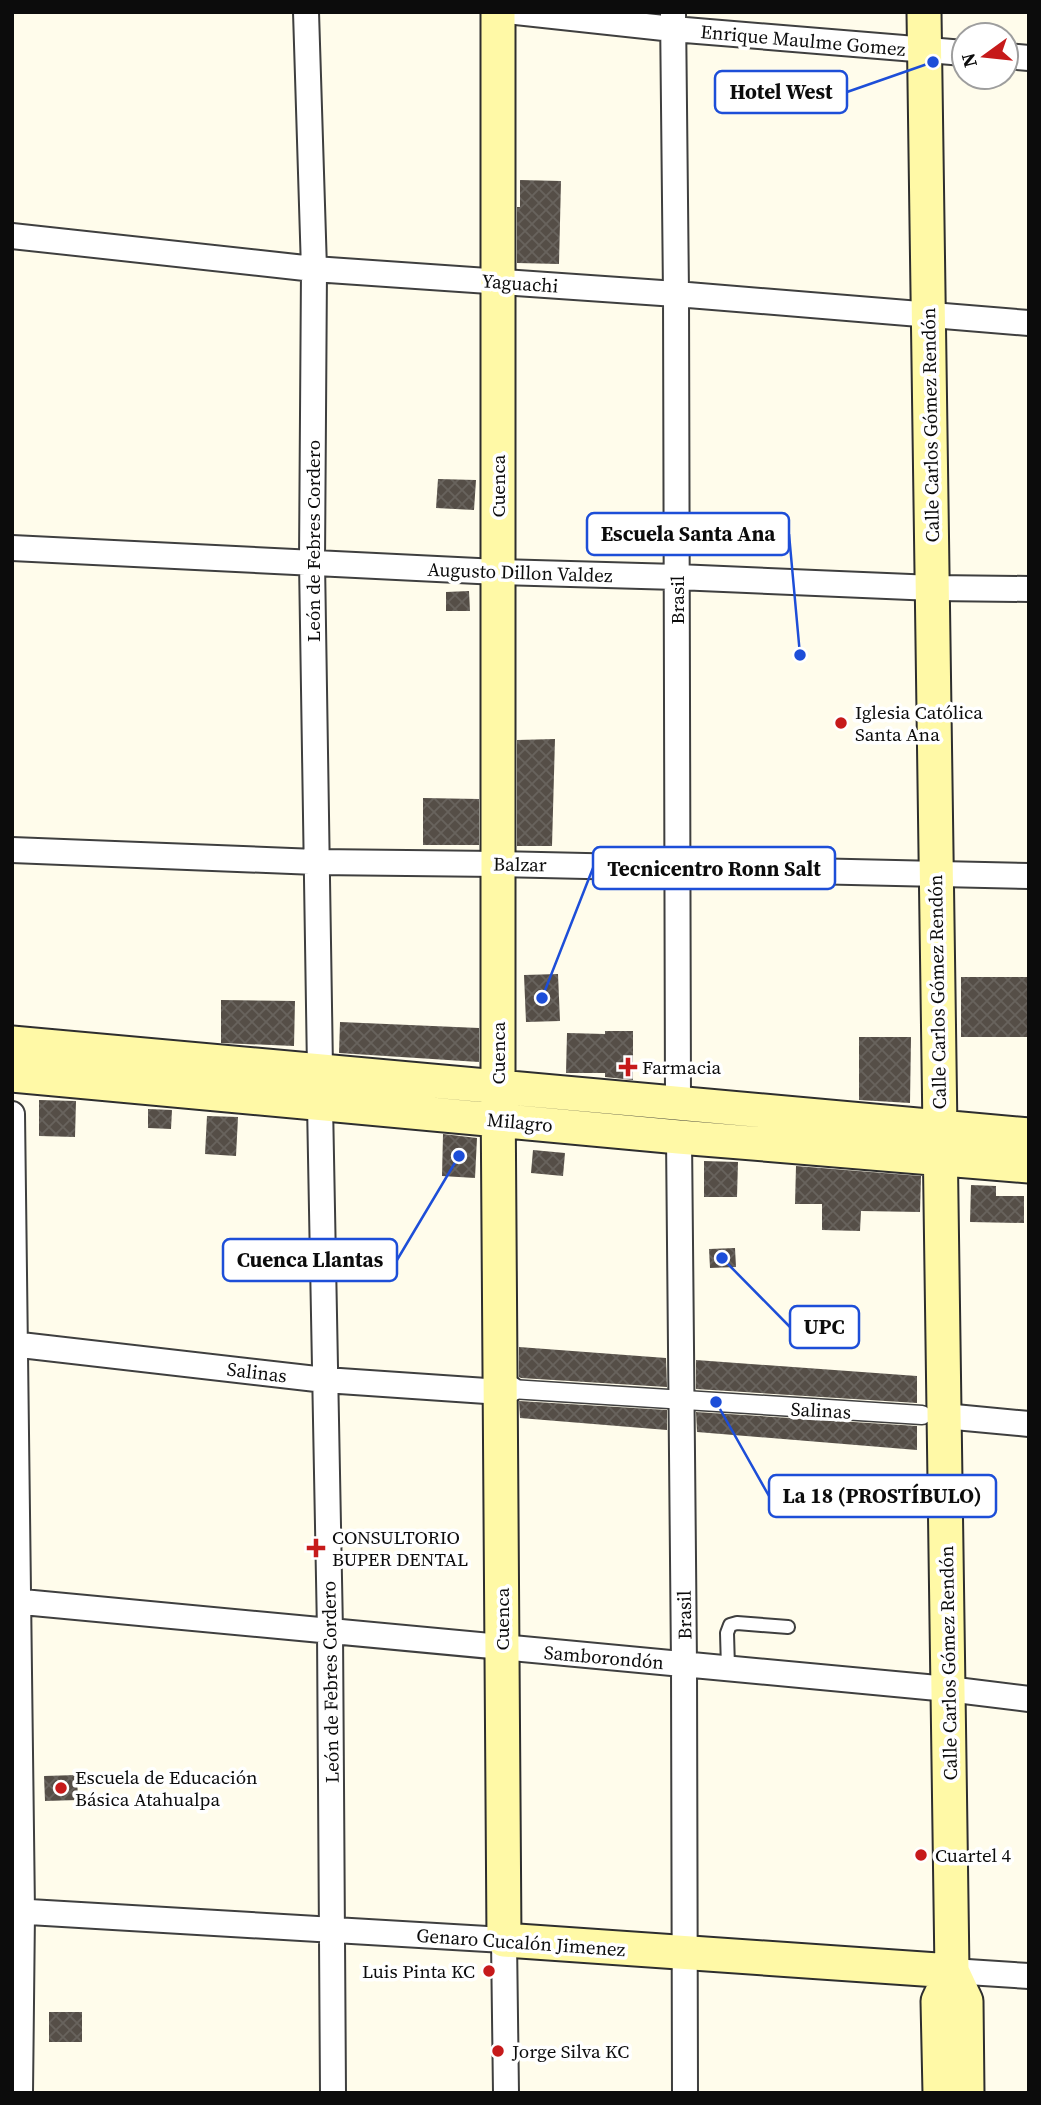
<svg xmlns="http://www.w3.org/2000/svg" width="1041" height="2105" viewBox="0 0 1041 2105" font-family="'Source Serif 4',serif">
<style>
.building{fill:url(#building-cross-hatch)}
.lines{fill:none;stroke-linecap:round;stroke-linejoin:round}
.service-casing{stroke:#3f3f3f;stroke-width:16}
.pedestrian-casing{stroke:#3f3f3f;stroke-width:21}
.minor-casing{stroke:#3f3f3f;stroke-width:28}
.secondary-casing{stroke:#2e2e2e;stroke-width:37}
.service{stroke:#fff;stroke-width:12}
.pedestrian{stroke:#fff;stroke-width:18}
.minor{stroke:#fff;stroke-width:24}
.secondary{stroke:#fff9a6;stroke-width:33}
.poi-dot{fill:#c61a1a;stroke:#fff;stroke-width:2.5}
.labels{text-anchor:middle;stroke-width:7;stroke-linejoin:round;paint-order:stroke}
.street-label{font-size:19px;fill:#0c0c0c;stroke:#fff}
.poi-label{font-size:19px;fill:#0c0c0c;stroke:#fff;text-anchor:start}
.leader{fill:none;stroke:#1d4ed8;stroke-width:2.5}
.callout-dot{fill:#1d4ed8;stroke:#fff;stroke-width:2.5}
.callout{fill:#fff;stroke:#1d4ed8;stroke-width:2.5}
.callout-label{font-size:21px;text-anchor:middle;font-weight:bold;fill:#0c0c0c}
</style>
<defs>
<pattern id="building-cross-hatch" width="8" height="8" patternUnits="userSpaceOnUse" patternTransform="scale(1.75)"><rect width="8" height="8" fill="#554e47"/><path d="M0 0l8 8M0 8l8-8" fill="none" stroke="#68635d"/></pattern>
</defs>
<rect width="100%" height="100%" fill="#fffceb"/>
<path class="building" d="M520,180L561,181L559,264L517,263V207H520Z
M438,479L476,480L474,510L436,508Z
M469,591L470,611H446V592Z
M555,739L552,846H517V740Z
M423,798L479,799V845H423Z
M558,974L560,1021L526,1022L524,975Z
M961,977H1029V1037H961Z
M221,1000L295,1001L294,1046L221,1043Z
M340,1022L479,1028V1062L339,1053Z
M605,1031H633V1080L605,1077V1073H566L567,1033L605,1034Z
M859,1037H911L910,1103L859,1100Z
M39,1100L76,1101L75,1137L39,1136Z
M148,1109L172,1110L171,1129L148,1128Z
M207,1116L238,1117L236,1156L205,1154Z
M443,1134L477,1138L475,1178L442,1176Z
M533,1150L565,1153L563,1176L531,1173Z
M704,1161L738,1162L737,1197H704Z
M796,1166L921,1176L920,1212L861,1211L860,1231L822,1230V1204H795Z
M971,1185L996,1186V1196H1024V1223L970,1222Z
M735,1248L736,1267L710,1268L709,1249Z
M519,1347L666,1358L667,1387L521,1378L519,1377Z
M696,1360L917,1376V1403L696,1389Z
M519,1401L667,1410V1430L520,1418Z
M696,1412L917,1426V1450L697,1432Z
M77,1775L78,1800L45,1801L44,1776Z
M49,2012H82V2042H49Z"/>
<g class="lines">
<g class="service-casing">
<path id="service" d="M728,1668L727,1633L730,1625L737,1623L788,1627"/>
</g>
<g class="pedestrian-casing">
<path id="pedestrian" d="M511,1389L922,1415"/>
</g>
<g class="minor-casing">
<path id="minor" d="M306,12L314,269L312,562L320,1069
M516,12L673,29L964,53
M673,12L676,294L678,1103
M1006,56L1029,58
M12,236L314,269L676,294L1029,323
M12,548L498,572L677,577L934,588L1029,589
M12,850L316,862L498,864L1029,876
M320,1104L330,1631L333,2093
M12,1114L22,1912L20,2093
M679,1137L684,1664L685,2093
M12,1344L325,1380L501,1392L511,1389
M944,1416L1029,1424
M12,1601L948,1689L1029,1699
M12,1911L504,1940L506,2093
M952,1971L1029,1976"/>
</g>
<g class="secondary-casing">
<path id="secondary" d="M498,12V1085L504,1940L952,1971
M924,12L952,1971L966,2001L967,2093
M12,1043L1029,1135
M12,1075L679,1137L1029,1166
M940,2093L938,2001L952,1971"/>
</g>
<use href="#service" class="service"/>
<use href="#pedestrian" class="pedestrian"/>
<use href="#minor" class="minor"/>
<use href="#secondary" class="secondary"/>
</g>
<g class="poi-dot">
<circle cx="841" cy="723" r="7"/>
<path d="M624.5 1056.5h7v7h7v7h-7v7h-7v-7h-7v-7h7z"/>
<path d="M312.5 1537.5h7v7h7v7h-7v7h-7v-7h-7v-7h7z"/>
<circle cx="61" cy="1788" r="7"/>
<circle cx="921" cy="1855" r="7"/>
<circle cx="489" cy="1971" r="7"/>
<circle cx="498" cy="2051" r="7"/>
</g>
<g class="labels">
<g class="street-label">
<text transform="translate(803 40) rotate(5)" y="7">Enrique Maulme Gomez</text>
<text transform="translate(520 283) rotate(4)" y="7">Yaguachi</text>
<text transform="translate(930 425) rotate(-91)" y="7">Calle Carlos Gómez Rendón</text>
<text transform="translate(498 486) rotate(-90)" y="7">Cuenca</text>
<text transform="translate(313 541) rotate(-90)" y="7">León de Febres Cordero</text>
<text transform="translate(520 572) rotate(2)" y="7">Augusto Dillon Valdez</text>
<text transform="translate(677 600) rotate(-90)" y="7">Brasil</text>
<text transform="translate(520 864) rotate(1)" y="7">Balzar</text>
<text transform="translate(937 992) rotate(-91)" y="7">Calle Carlos Gómez Rendón</text>
<text transform="translate(498 1053) rotate(-90)" y="7">Cuenca</text>
<text transform="translate(520 1122) rotate(5)" y="7">Milagro</text>
<text transform="translate(257 1372) rotate(7)" y="7">Salinas</text>
<text transform="translate(821 1410) rotate(3)" y="7">Salinas</text>
<text transform="translate(684 1615) rotate(-91)" y="7">Brasil</text>
<text transform="translate(502 1619) rotate(-90)" y="7">Cuenca</text>
<text transform="translate(604 1657) rotate(5)" y="7">Samborondón</text>
<text transform="translate(948 1663) rotate(-91)" y="7">Calle Carlos Gómez Rendón</text>
<text transform="translate(330 1682) rotate(-91)" y="7">León de Febres Cordero</text>
<text transform="translate(521 1942) rotate(4)" y="7">Genaro Cucalón Jimenez</text>
</g>
<g class="poi-label">
<text x="855" y="719">Iglesia Católica<tspan x="855" dy="22">Santa Ana</tspan></text>
<text x="642" y="1074">Farmacia</text>
<text x="332" y="1544">CONSULTORIO<tspan x="332" dy="22">BUPER DENTAL</tspan></text>
<text x="75" y="1784">Escuela de Educación<tspan x="75" dy="22">Básica Atahualpa</tspan></text>
<text x="935" y="1862">Cuartel 4</text>
<text x="475" y="1978" text-anchor="end">Luis Pinta KC</text>
<text x="512" y="2058">Jorge Silva KC</text>
</g>
</g>
<path class="leader" d="M933 62L847 92M800 655L789 534M542 998L593 868M459 1156L397 1260M722 1258L790 1327M716 1402L769 1496"/>
<g class="callout-dot">
<circle cx="933" cy="62" r="7"/>
<circle cx="800" cy="655" r="7"/>
<circle cx="542" cy="998" r="7"/>
<circle cx="459" cy="1156" r="7"/>
<circle cx="722" cy="1258" r="7"/>
<circle cx="716" cy="1402" r="7"/>
</g>
<g class="callout">
<rect x="715" y="71" width="132" height="42" rx="7"/>
<rect x="587" y="513" width="202" height="42" rx="7"/>
<rect x="593" y="847" width="242" height="42" rx="7"/>
<rect x="223" y="1239" width="174" height="42" rx="7"/>
<rect x="790" y="1306" width="69" height="42" rx="7"/>
<rect x="769" y="1475" width="227" height="42" rx="7"/>
</g>
<g class="callout-label">
<text x="781" y="99">Hotel West</text>
<text x="688" y="541">Escuela Santa Ana</text>
<text x="714" y="876">Tecnicentro Ronn Salt</text>
<text x="310" y="1267">Cuenca Llantas</text>
<text x="824" y="1334">UPC</text>
<text x="882" y="1503">La 18 (PROSTÍBULO)</text>
</g>
<rect width="1041" height="2105" fill="none" stroke="#0c0c0c" stroke-width="28"/>
<g transform="translate(985 56) rotate(255)"><circle r="33" fill="#ffffff" stroke="#9e9e9e" stroke-width="2"/>
<path d="M0-5L12 26L0 18L-12 26Z" fill="#c61a1a"/>
<text y="-10" font-size="19" font-weight="bold" text-anchor="middle" fill="#0c0c0c">N</text>
</g>
</svg>
